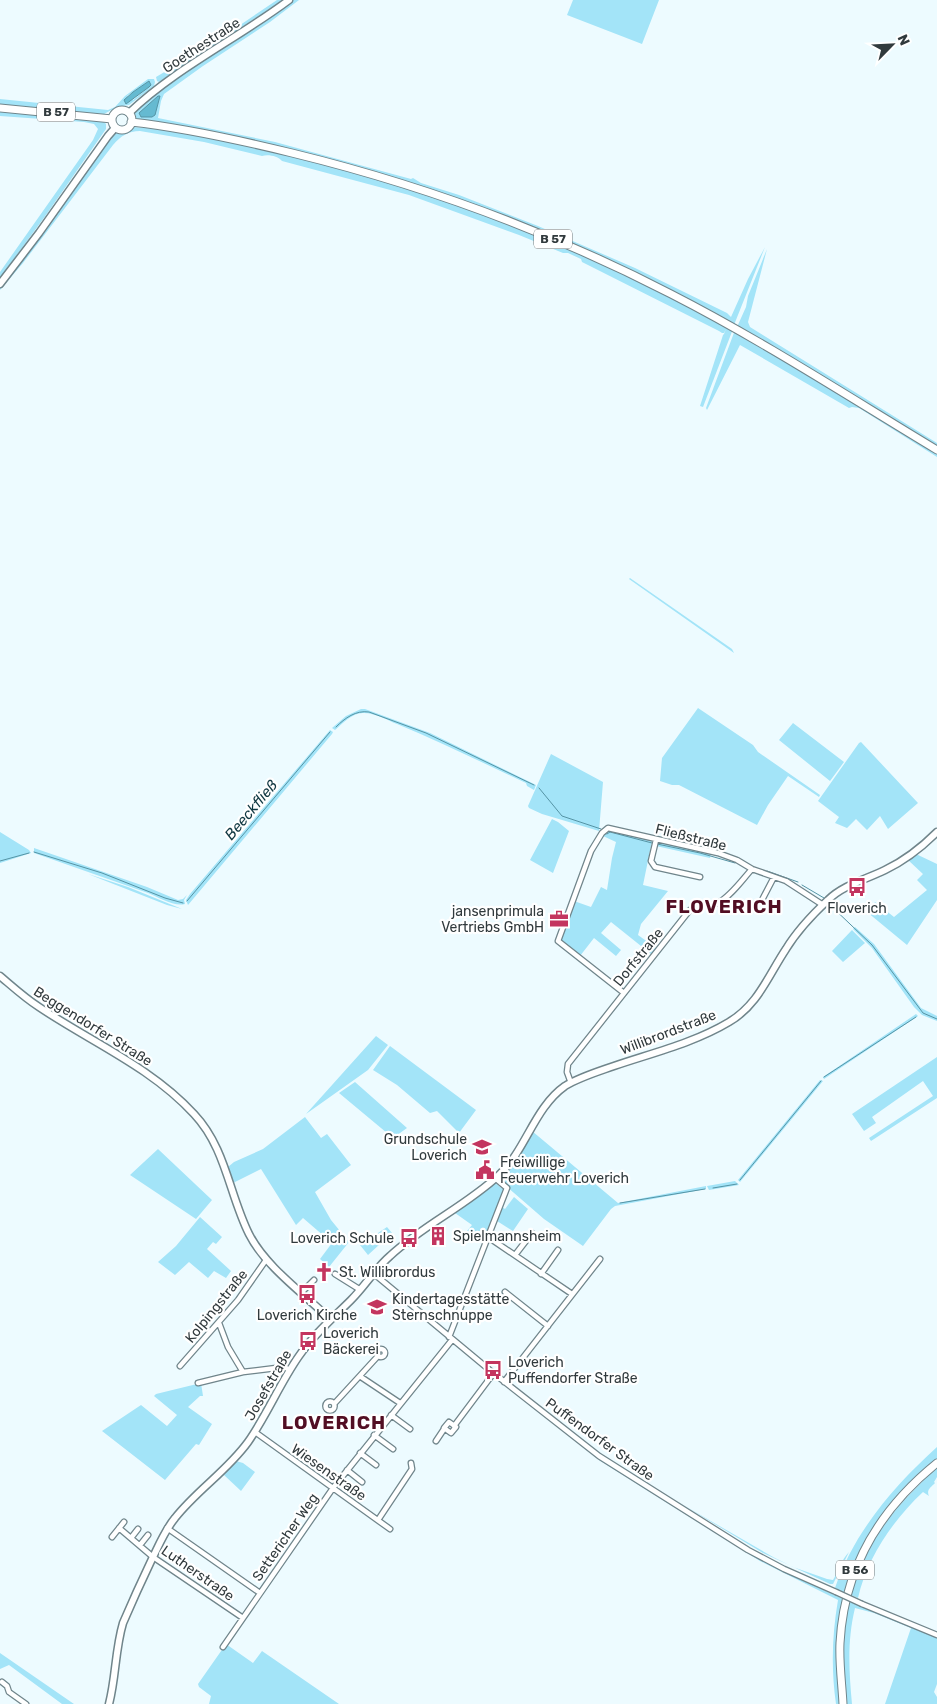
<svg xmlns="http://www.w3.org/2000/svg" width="937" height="1704" viewBox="0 0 937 1704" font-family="Rubik,sans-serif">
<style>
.green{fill:#a3e4f8;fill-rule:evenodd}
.water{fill:#65bad1;stroke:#5594a5}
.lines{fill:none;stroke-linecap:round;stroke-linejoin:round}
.stream{stroke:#5594a5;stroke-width:1}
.street-casing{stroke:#70858b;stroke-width:7}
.secondary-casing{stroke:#70858b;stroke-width:9}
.primary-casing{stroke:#70858b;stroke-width:9}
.street{stroke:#fff;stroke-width:4.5}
.secondary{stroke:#fff;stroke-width:6}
.primary{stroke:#fff;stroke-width:7}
.street-bridge-casing{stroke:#70858b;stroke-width:7;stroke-linecap:butt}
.street-bridge{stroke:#fff;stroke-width:4.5}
.labels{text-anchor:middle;stroke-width:4.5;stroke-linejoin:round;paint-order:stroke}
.shield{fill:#fff;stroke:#6f7577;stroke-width:1}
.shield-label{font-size:12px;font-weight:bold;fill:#313a3d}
.street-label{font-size:14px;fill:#313a3d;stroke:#fff}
.poi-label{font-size:14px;fill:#313a3d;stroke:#fff;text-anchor:start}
.water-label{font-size:15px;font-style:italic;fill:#103842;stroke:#fff}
.district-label{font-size:19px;font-weight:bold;letter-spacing:1px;fill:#520e23;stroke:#fff}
</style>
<rect width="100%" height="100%" fill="#edfbff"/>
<path class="green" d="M277,0H283L159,82L157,81L156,77L215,42Z
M292,0H299L270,22L203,66L164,94L161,101L158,118L275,142L411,179L413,178L421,183L459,195L538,226L635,268L727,313L731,317L748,279L765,247L734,325L655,283L411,184L135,119L134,113C153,87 207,58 235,40C255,28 274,14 292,0ZM158,96L152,117H141L140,115L143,110Z
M573,0H659L642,44L567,15Z
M148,79H154L155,82L154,86L129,105L117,107L104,114L0,105V99L108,110L115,107L125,96ZM149,81V87L133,100L127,96Z
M0,110L102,120L106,124V129L46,215L0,278V272L93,140L98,129L94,124L84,122L0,116Z
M133,127L159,129L220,139L284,153L372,177L474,210L591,258L733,329L703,407L700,406L723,335L724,334L726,329L724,333H722L719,331L582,262L581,259L568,253H563L519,235L409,195L282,161C278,156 268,154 262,156L204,142L140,131C128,131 121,136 113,145L23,263L0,290V287L111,136C118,131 126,132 133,127Z
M767,249L748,322L750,327L937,443V448L737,327L746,307L748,296Z
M735,330L937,452V457L859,408L852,407L849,408L740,345L707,410L706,408Z
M630,578L732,649L734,653L629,579Z
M698,708L753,745L758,752L820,795L819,797L788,776L768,805L757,825L679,785H672L660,781L662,758Z
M361,709H365L430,733L536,785L534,790L527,786L526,783C483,763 441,742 397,724C387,720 375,713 364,713C353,712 343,723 335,730L332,728L346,716Z
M793,723L844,762L830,781L779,740Z
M330,730L333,732L332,734L188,905L186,900L190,894Z
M861,742L918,803L888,829L880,816L867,830L856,819L847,828L835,823L839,817L818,801L859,743Z
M551,754L603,782L599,831L542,814L529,808L528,806Z
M552,819L558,822L569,831L553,873L530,860Z
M608,830L652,841L643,885L668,891L641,924L638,935L656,948L651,954L611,922L601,933L621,950L616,956L594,938L580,956L619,987L624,989L623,991L563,944L561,940L574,901L591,907L601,887L607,890L612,858L616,842L603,836Z
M0,832L29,850L31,853L0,863Z
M658,842L711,853L710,858L656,846Z
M34,848L147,887L178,900L183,899L187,895L184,900L185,904C174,907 158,897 148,893L34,853Z
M916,854L937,864V900L907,945L867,912L875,902L894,917L927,890L917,880L923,874L908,860Z
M88,874L128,887L182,909L167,905Z
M855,927L874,944L921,1008L937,1016V1021L922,1015L914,1007L872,948L853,929Z
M852,930L865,943L843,962L832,951Z
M916,1014L918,1016L824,1079L823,1077Z
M376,1036L388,1045L368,1070L306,1114Z
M390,1046L476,1110L459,1133L437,1111L430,1113L397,1085L373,1070Z
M937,1057V1098L871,1141L869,1138L933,1096L923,1081L872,1117L876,1123L864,1131L852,1114Z
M820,1080L823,1081L740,1182L738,1180Z
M355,1082L407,1128L393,1138L339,1093Z
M305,1117L321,1138L327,1134L351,1165L315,1192L331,1220L349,1242L329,1267L320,1259L332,1243L303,1218L296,1225L261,1169L233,1183L228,1167L234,1162L263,1149Z
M532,1131L618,1203L706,1186V1189L615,1206L611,1209L583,1246L544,1219L498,1179Z
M158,1149L212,1200L196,1219L130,1175Z
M735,1181L739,1185L709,1190L707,1186Z
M495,1183L504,1190L484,1243L467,1231L472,1225L455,1213Z
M514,1197L528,1209L513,1231L497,1221L502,1207L505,1209Z
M200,1217L222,1237L216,1244L213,1242L207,1249L231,1271L226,1278L214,1271L208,1278L189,1262L175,1275L158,1262L176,1246Z
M387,1227L392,1233L368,1255L360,1245Z
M201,1383L203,1396H200L188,1407L212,1424L199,1445L196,1444L165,1480L102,1431L141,1405L167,1426L177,1415L154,1396L156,1394Z
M937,1447V1459C892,1496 860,1535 845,1593L835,1588C854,1532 894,1486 937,1447Z
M599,1460H602C679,1511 758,1561 843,1599L836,1647L840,1704H836C831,1669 832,1635 838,1600L760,1561Z
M236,1461L243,1463L255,1472L241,1491L224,1475Z
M937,1468V1477L934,1482L935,1483C931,1487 926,1490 929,1496L923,1492C893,1520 867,1558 858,1598L851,1595C866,1541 896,1505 937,1468Z
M678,1502L773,1557L793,1567L827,1579L833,1580C839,1571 841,1560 849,1552L833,1584H830L763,1553Z
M849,1602L867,1607L937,1637V1684L934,1692L937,1697V1704H885L911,1628L874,1613L855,1608C847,1641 849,1671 852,1704H847C843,1669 841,1636 849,1602Z
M226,1644L253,1663L262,1651L339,1704H209L211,1696L199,1687L198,1684Z
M0,1653L74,1704H62L9,1665L0,1669Z"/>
<path class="water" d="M149,81L151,85L149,87L126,104L124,100L133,92Z
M158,96H160L155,115L152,117H141L139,113Z"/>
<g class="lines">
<path class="stream" d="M336,727C345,718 356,710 369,712L426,733L534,785
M539,788L562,816L601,829
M607,834L610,832L652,843
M657,844L700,853L735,863
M34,852L102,873L165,898L183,903
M0,861L29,853
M767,871L798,882
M802,885L824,898
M187,901L330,732
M829,904L872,945L923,1013L937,1019
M824,1077L916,1017
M740,1180L821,1081
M713,1188L737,1184
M620,1203L705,1189"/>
<g class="street-casing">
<path id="street" d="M656,840L651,861L655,867L700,877
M770,907L764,904L762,900L774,877
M624,993L558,941L591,851L602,833L608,828L718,853L737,860L752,869L786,881L823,905
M571,1083L567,1072L568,1064L689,911C704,898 707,909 718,903C731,896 742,880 752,869
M488,1237L572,1294
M515,1255L532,1233
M373,1273L492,1372L599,1456L748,1550L784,1569L836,1592
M335,1274L359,1289
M541,1274L558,1250
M302,1292L314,1280
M505,1292L548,1326
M219,1323L228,1347L243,1372
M449,1337L507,1188L495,1178
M377 1353a4 4 0 1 1 8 0a4 4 0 1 1-8 0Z
M180,1366L238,1300L266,1260
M361,1377L400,1403
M504,1382L600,1259
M198,1383L243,1372L284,1367L290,1370
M325.5 1406a4.5 4.5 0 1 1 9 0a4.5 4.5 0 1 1-9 0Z
M334,1404L378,1356
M391,1415L410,1429
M449,1422L456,1427L451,1433L444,1428Z
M454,1426L493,1374
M255,1432L390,1529
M374,1435L393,1449
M436,1441L444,1429
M360,1453L376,1465
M347,1470L362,1482
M378,1520L412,1469L411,1463
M119,1528L153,1557L243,1618
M167,1528L260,1593
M112,1537L124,1522
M131,1538L138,1529
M140,1545L148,1535
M862,1604L937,1635
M223,1647L333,1488L452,1340
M2,1682L7,1686L9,1692L26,1704"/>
</g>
<g class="secondary-casing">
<path id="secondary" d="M129,113C176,68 237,39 289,0
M0,284L39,233L108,136L115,128
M0,976C13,987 25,998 39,1007C91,1042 151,1067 194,1114C226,1148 229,1194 249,1234C265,1266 304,1294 330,1319
M109,1704C116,1677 115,1650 123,1623C132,1602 142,1580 152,1559C159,1545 165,1530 175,1518C197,1490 227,1471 248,1442C267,1415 280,1383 299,1356C314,1334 333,1318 351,1300C365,1286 375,1269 390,1256C423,1225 466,1206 499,1175C526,1150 534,1108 565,1086C580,1077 597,1072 614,1066C652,1053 694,1043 729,1022C758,1005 768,976 786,949C797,931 813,914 828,900C843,885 867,879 885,870C904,861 922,847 937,832"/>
</g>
<g class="primary-casing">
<path id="primary" d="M0,108L112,119
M112 120a10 10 0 1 1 20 0a10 10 0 1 1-20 0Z
M131,122C185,128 239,140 292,153C423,185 551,232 671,294C763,341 849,397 937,450
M843,1704C842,1684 839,1663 840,1643C844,1568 880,1509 937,1463"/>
</g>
<use href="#street" class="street"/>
<use href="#secondary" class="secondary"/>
<use href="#primary" class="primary"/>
<g class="street-bridge-casing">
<path id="street-bridge" d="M836,1592L862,1604"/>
</g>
<use href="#street-bridge" class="street-bridge"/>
</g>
<defs>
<g id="bus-bare" transform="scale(1.5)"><path d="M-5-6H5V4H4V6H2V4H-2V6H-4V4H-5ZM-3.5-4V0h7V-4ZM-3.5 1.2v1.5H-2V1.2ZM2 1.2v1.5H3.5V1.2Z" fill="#c3355f" stroke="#fff" stroke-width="2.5" paint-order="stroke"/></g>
<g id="office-bare" transform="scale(1.5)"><path d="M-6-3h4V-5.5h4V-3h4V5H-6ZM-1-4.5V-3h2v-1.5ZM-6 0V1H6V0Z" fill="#c3355f" stroke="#fff" stroke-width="2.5" paint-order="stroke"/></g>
<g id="school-bare" transform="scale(1.5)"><path d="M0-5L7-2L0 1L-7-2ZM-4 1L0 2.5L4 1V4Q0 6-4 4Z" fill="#c3355f" stroke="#fff" stroke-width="2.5" paint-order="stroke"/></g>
<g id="civic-bare" transform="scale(1.5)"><path d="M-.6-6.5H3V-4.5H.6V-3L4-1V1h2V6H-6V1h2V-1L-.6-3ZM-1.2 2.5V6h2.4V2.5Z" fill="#c3355f" stroke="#fff" stroke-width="2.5" paint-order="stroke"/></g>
<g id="building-bare" transform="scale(1.5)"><path d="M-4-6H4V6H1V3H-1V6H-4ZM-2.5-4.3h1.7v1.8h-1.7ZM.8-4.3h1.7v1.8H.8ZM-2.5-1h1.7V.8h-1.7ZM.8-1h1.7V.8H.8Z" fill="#c3355f" stroke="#fff" stroke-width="2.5" paint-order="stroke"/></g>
<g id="church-bare" transform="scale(1.5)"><path d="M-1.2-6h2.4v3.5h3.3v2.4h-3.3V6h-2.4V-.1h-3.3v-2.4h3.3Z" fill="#c3355f" stroke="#fff" stroke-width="2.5" paint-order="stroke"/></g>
</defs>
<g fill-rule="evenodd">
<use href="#bus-bare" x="857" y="887"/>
<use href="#office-bare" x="559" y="919"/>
<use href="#school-bare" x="482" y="1147"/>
<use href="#civic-bare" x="485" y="1170"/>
<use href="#building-bare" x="438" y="1236"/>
<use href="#bus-bare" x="409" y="1238"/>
<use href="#church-bare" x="324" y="1272"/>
<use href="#bus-bare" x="307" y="1294"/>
<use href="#school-bare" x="377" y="1307"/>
<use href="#bus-bare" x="308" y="1341"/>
<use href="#bus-bare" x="493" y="1370"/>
</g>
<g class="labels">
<g class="shield">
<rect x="37" y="102.5" width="38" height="19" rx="4"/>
<rect x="534" y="229.5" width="38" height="19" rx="4"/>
<rect x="836" y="1560.5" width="38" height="19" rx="4"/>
</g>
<g class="shield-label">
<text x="56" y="116">B 57</text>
<text x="553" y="243">B 57</text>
<text x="855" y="1574">B 56</text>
</g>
<g class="street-label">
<text transform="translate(201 45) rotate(-33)" y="5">Goethestraße</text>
<text transform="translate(691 837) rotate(14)" y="5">Fließstraße</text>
<text transform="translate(638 957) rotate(-51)" y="5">Dorfstraße</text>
<text transform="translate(93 1026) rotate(32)" y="5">Beggendorfer Straße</text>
<text transform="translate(668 1032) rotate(-21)" y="5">Willibrordstraße</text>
<text transform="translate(216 1306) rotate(-51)" y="5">Kolpingstraße</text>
<text transform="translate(268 1385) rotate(-60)" y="5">Josefstraße</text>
<text transform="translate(600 1439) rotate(36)" y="5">Puffendorfer Straße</text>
<text transform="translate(329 1472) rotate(35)" y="5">Wiesenstraße</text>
<text transform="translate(285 1537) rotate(-55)" y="5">Settericher Weg</text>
<text transform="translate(198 1573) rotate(35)" y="5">Lutherstraße</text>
</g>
<g class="poi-label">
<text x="857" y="913" text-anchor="middle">Floverich</text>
<text x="544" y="916" text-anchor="end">jansenprimula<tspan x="544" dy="16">Vertriebs GmbH</tspan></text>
<text x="467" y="1144" text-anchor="end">Grundschule<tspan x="467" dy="16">Loverich</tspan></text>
<text x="500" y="1167">Freiwillige<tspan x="500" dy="16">Feuerwehr Loverich</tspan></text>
<text x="453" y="1241">Spielmannsheim</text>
<text x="394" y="1243" text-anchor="end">Loverich Schule</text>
<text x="339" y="1277">St. Willibrordus</text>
<text x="392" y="1304">Kindertagesstätte<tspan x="392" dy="16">Sternschnuppe</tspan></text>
<text x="307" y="1320" text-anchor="middle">Loverich Kirche</text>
<text x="323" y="1338">Loverich<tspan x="323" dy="16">Bäckerei</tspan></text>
<text x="508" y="1367">Loverich<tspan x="508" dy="16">Puffendorfer Straße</tspan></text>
</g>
<g class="water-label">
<text transform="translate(251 810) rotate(-50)" y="5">Beeckfließ</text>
</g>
<g class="district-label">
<text x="724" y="913">FLOVERICH</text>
<text x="334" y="1429">LOVERICH</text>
</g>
</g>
<g transform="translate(892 45) rotate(66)" stroke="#ffffff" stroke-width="4" paint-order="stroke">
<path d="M0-4L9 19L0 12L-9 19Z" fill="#313a3d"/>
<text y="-8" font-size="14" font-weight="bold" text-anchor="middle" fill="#313a3d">N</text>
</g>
</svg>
